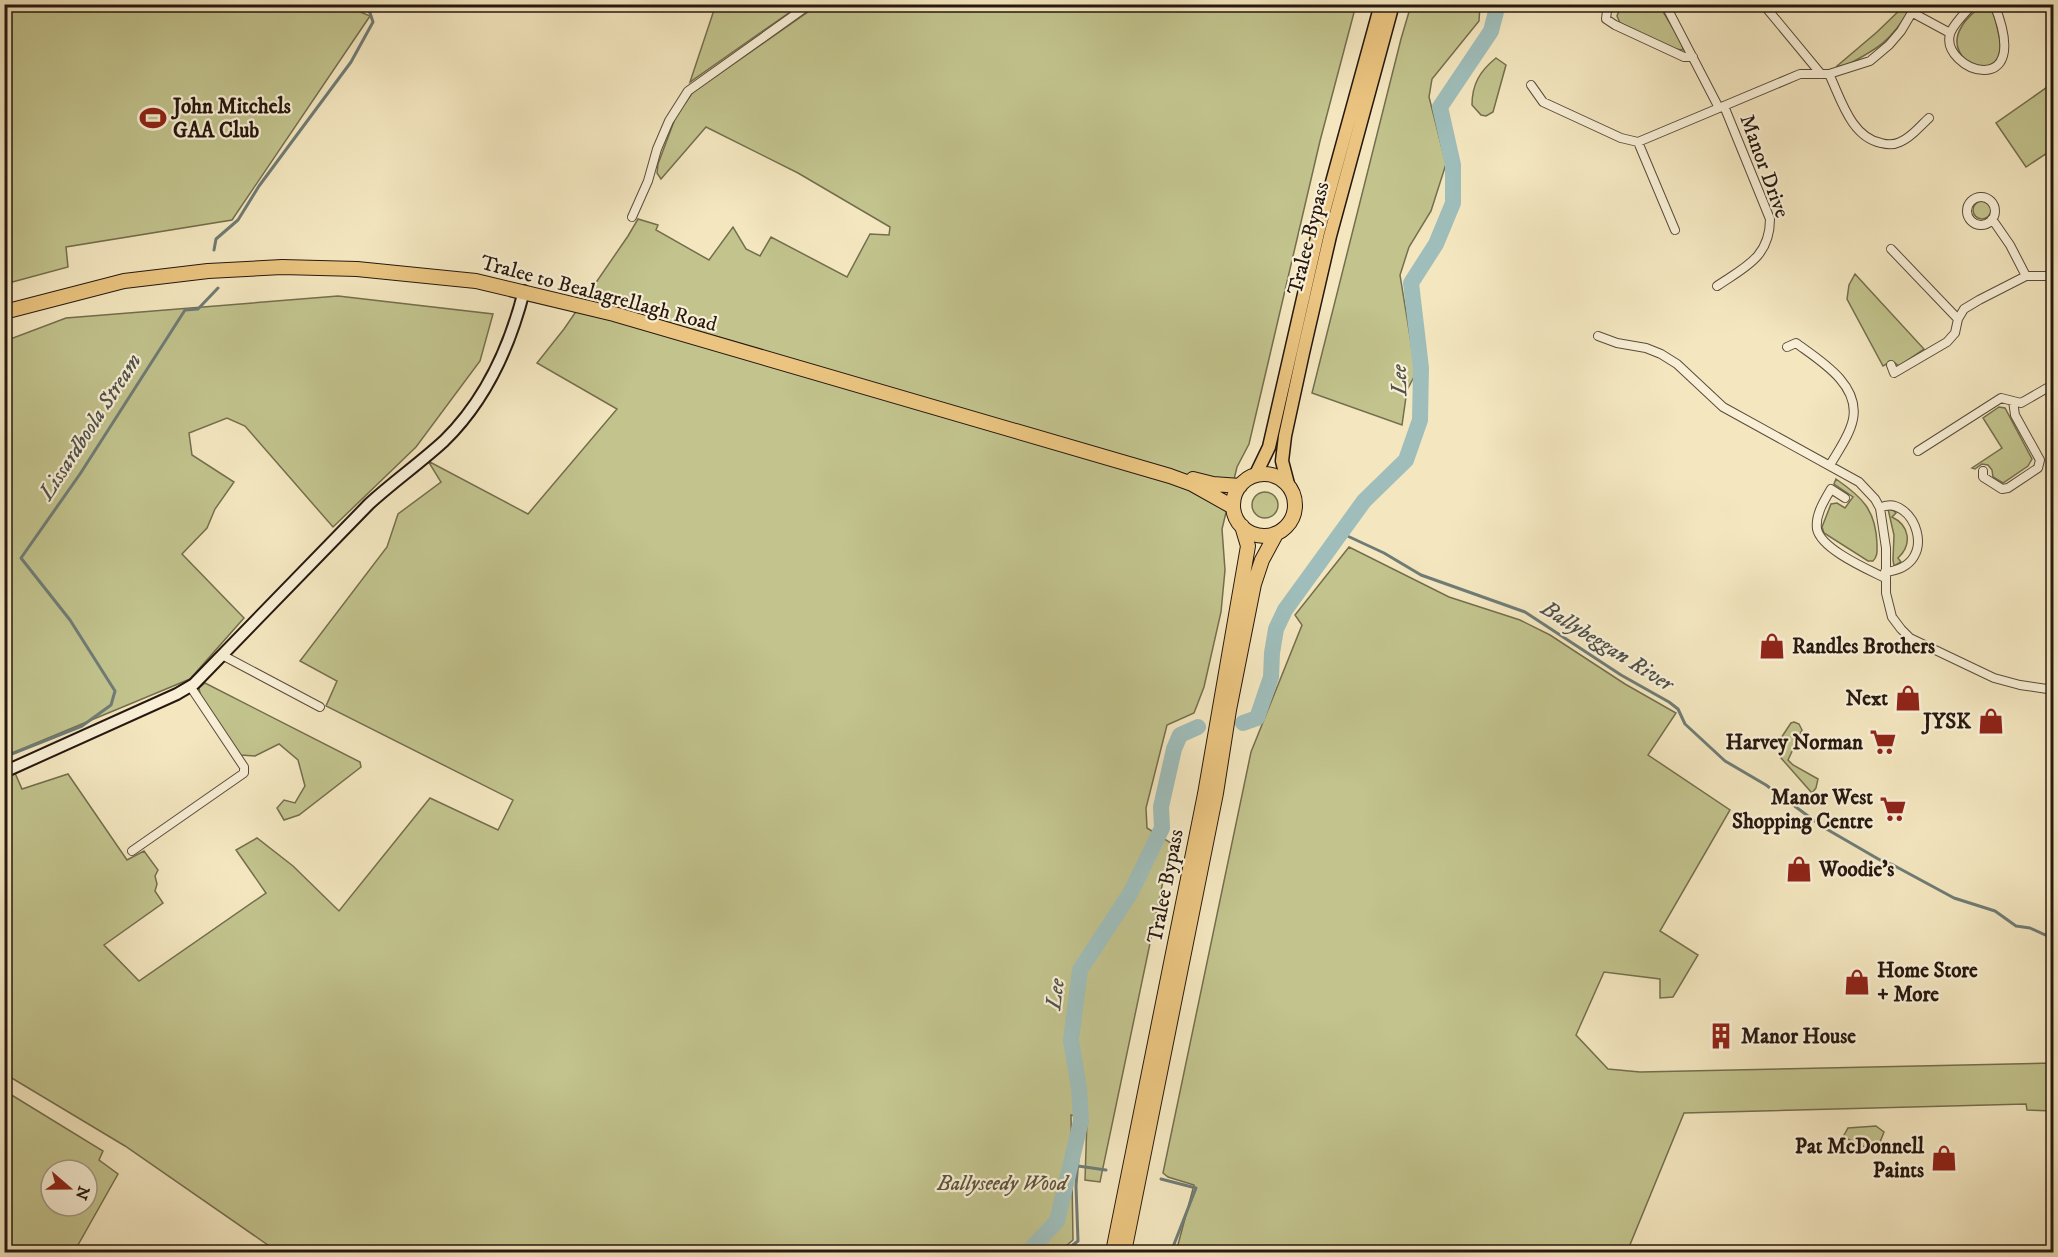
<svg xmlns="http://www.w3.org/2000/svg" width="2058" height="1257" viewBox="0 0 2058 1257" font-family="'IM FELL DW Pica',serif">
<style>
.green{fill:#c2c38d;stroke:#746e4e;stroke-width:1.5;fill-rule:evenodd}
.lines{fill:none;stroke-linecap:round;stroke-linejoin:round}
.stream{stroke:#6f7c76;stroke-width:3}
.river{stroke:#9fbebb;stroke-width:16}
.street-casing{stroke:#5a4c3b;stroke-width:10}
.secondary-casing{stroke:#26180f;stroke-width:14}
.primary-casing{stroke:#26180f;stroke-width:15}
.highway-casing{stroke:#26180f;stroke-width:16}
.street{stroke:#f8efd6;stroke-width:8}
.secondary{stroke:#f8efd6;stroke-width:10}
.primary{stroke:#eac480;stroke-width:12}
.highway{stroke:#eac480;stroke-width:14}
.labels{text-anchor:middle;stroke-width:4.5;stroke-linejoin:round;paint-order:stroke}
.poi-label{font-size:21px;font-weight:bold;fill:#26180f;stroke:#f8efd6;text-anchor:start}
.street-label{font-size:21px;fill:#26180f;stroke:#f8efd6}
.park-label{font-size:21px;font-style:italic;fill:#5d543b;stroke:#f8efd6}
.water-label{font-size:22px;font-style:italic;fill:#50524b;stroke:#f8efd6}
</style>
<rect width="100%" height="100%" fill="#f4e7c0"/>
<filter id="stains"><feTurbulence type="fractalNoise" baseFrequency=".00333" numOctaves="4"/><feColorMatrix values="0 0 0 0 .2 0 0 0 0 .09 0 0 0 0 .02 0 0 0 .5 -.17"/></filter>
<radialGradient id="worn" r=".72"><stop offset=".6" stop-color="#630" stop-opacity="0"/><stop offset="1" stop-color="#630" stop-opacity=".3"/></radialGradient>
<path class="green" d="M342,4L370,16L232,220L66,247L68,267L5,284V5Z
M716,4H800V5L690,82Z
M1051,4L1060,9L1062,4L1356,5L1320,141L1249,444L1237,467L1222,529L1225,570L1221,612L1204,687L1194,713L1167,725L1146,808L1147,828L1171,843L1100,1182L1085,1180L1087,1119L1071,1115L1073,1240L1059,1252H278L125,1146L5,1074L4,779L15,773L22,789L68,774L127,860L144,851L158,870L155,876L157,884L155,891L163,903L104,945L139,981L266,893L236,850L257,838L293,866L339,911L430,798L498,830L513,800L326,706L337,681L300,661L387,547L398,514L441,482L428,461L528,514L617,409L537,363L564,329L628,236L638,219L658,225L656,230L709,260L733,227L746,249L760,256L771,237L847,277L870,234L889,235L890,227L798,173L706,127L661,179L657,173L658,164L676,116L693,92L818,5Z
M1411,5H1480L1479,21L1432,79L1429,97L1446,164L1431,211L1409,247L1400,275L1416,373L1407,390L1402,425L1312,393L1401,39Z
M1621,5H1659L1682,43L1683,50L1674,49L1620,23L1617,16Z
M1905,5L1910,9C1891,41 1879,48 1847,65L1842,67L1837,66L1877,32Z
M1981,5H1989C1994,12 1996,22 1998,31C2014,91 1937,65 1962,26C1966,18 1975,12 1981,5Z
M1496,58L1506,65L1493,112L1486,116L1481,115L1472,105C1472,84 1480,71 1496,58Z
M2053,83V149L2026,167L1996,123Z
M1973 210a9 9 0 1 1 18 0a9 9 0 1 1-18 0Z
M1855,274L1924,349L1899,366L1892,361L1883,366L1847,299L1849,285Z
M338,296L493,314L480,361L416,447L333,527L245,426L227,418L189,433L192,455L234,482L215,509L207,528L182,554L244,618L190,679L5,756V341L66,318Z
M1999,407L2005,408L2032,459L2028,466L2003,483L1993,477L1992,470L1988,465L1982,464L1975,469L1972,468L2002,448L1983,418Z
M1836,479C1862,497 1876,510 1877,544C1877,551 1878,556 1873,561H1868L1824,533L1822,527L1831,504L1837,503L1845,508L1853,497L1834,484Z
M1252 505a13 13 0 1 1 26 0a13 13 0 1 1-26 0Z
M1888,509H1892L1896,513L1892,517C1909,525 1913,544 1898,558L1901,562L1894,566L1893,560L1894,535Z
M1349,547L1449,597L1520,620L1550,635L1625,684L1676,713L1648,755L1730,810L1660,931L1698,955L1673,997L1660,998V979L1604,972L1576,1035L1608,1069L1640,1072L2053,1063V1111L2027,1110L2026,1104L1684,1113L1627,1252H1176L1194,1185L1168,1177L1163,1173L1251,752L1302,625L1295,615Z
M205,683L360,762L361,767L299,815L284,820L277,808L284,800L295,803L305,786L298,760L279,744L255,756L240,755L201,699L199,688Z
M1794,722L1799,724L1802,730L1788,760L1793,765L1818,779L1816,788L1812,793L1781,758L1782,747L1781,738L1791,723Z
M5,1091L103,1151L99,1160L118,1174L74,1252H5ZM51,1170H87V1206H51Z
M1876,1126L1884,1132L1876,1152L1843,1137L1848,1128Z"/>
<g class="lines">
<path class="stream" d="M214,250L216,239L238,220L259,186L351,62L373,22L367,4
M1341,533L1384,553L1421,575L1525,612L1621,675L1669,702L1678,709L1685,724L1725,761L1766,785L1823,827L1880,860L1893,865L1954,898L1995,911L2016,926L2030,928L2054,939
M4,757L82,726L111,705L115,691L70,620L21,558L80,474L185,310L198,309L218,288
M1078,1166L1106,1170
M1161,1179L1196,1188L1171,1252
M1064,1252L1078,1241L1076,1186L1081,1121"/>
<path class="river" d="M1243,723L1257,718L1271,677L1272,653L1276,629L1285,610L1364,501L1406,460L1420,420L1421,368L1411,283L1436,244L1453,203V165L1440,107L1491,31L1498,4
M1028,1252L1057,1221L1081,1121L1079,1088L1071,1040L1080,970L1131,892L1162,828L1161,807L1174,749L1180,735L1198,727"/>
<g class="street-casing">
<path id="street" d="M1611,4L1607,11L1606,19L1615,25L1684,57H1693
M1665,4L1719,108
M1763,4L1821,74
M1973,4C1966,12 1953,24 1950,34C1940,70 2035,104 1994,4
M1913,13L1950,33
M1829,74C1841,99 1851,137 1881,143C1888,145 1894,145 1900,142C1911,138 1920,126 1929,118
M1531,85L1543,102L1621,138L1638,142L1800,74H1829L1870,61L1889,45L1901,31L1917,4
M1638,142L1675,230
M1967 211a14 14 0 1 1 28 0a14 14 0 1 1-28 0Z
M632,217L648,181L657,149L669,121L688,91L810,4
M1992,219L2010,245L2026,276
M1891,249L1958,319
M1717,286C1745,267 1770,257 1770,219L1724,106
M1598,336L1617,343L1646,348L1661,354L1677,364L1723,407L1859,482L1875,499L1880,508L1886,548V593L1892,617L1901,629L1910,638L1994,678L2020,685L2054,690
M1787,347L1796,343C1819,360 1860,384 1853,419C1850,435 1838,451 1830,465
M1891,365L1894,373L1947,342L1955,333L1958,319L1964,309L1979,300L2026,276H2054
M1918,451L2001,398L2021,403L2054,384
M1983,471V477L2002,489L2008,488L2038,468L2040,460L2015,415L2013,401
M1845,498L1831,489C1824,501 1815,515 1817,529C1821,549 1867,569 1885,578
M1880,508C1912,491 1944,566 1885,572
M222,655L320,707
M132,851L244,773V767L190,686"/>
</g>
<g class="secondary-casing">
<path id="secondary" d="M4,772L177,694L194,684L369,504C393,482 420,463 444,441C485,401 510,346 524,291"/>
</g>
<g class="primary-casing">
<path id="primary" d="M1256,474L1269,447L1318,233L1381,4
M1288,484L1282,461L1285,436L1303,353L1330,236L1393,4"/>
</g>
<g class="highway-casing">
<path id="highway" d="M4,312L124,281L208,271L282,267L357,269L476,281L614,314L1170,476L1192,484L1233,507
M1233 505a31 31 0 1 1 62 0a31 31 0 1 1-62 0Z
M1193,479L1213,484L1240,486
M1113,1252L1205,794L1248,546L1242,526
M1124,1252L1216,793L1229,710L1254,584L1262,560L1276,534"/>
</g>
<use href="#street" class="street"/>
<use href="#secondary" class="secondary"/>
<use href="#primary" class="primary"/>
<use href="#highway" class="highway"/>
</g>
<defs>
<g id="stadium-bare" transform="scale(2.07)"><path d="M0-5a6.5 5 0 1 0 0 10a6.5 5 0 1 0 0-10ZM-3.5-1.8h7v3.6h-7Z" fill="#8f2418" stroke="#f8efd6" stroke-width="2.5" paint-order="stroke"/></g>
<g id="shop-bare" transform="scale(2.07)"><path d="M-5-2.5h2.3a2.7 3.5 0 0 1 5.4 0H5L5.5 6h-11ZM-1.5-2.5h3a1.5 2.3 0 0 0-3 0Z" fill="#8f2418" stroke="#f8efd6" stroke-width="2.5" paint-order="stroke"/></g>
<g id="supermarket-bare" transform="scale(2.07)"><path d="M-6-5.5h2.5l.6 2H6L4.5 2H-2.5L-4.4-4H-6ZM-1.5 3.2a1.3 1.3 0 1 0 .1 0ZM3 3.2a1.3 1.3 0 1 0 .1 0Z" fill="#8f2418" stroke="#f8efd6" stroke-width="2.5" paint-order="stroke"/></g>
<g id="building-bare" transform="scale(2.07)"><path d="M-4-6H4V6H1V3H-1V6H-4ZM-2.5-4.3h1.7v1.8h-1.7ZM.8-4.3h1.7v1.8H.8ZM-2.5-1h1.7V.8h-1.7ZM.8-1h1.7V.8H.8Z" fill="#8f2418" stroke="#f8efd6" stroke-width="2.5" paint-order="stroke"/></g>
</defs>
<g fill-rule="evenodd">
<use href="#stadium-bare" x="153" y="118"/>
<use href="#shop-bare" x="1772" y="646"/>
<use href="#shop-bare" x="1908" y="698"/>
<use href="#shop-bare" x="1991" y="721"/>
<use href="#supermarket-bare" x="1883" y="742"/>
<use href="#supermarket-bare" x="1893" y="809"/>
<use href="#shop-bare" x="1799" y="869"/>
<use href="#shop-bare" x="1857" y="982"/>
<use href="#building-bare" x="1721" y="1036"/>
<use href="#shop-bare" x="1944" y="1158"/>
</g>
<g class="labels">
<g class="poi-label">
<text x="173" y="113">John Mitchels<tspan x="173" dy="24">GAA Club</tspan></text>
<text x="1792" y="653">Randles Brothers</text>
<text x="1888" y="705" text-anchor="end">Next</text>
<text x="1971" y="728" text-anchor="end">JYSK</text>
<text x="1863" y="749" text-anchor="end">Harvey Norman</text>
<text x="1873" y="804" text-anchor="end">Manor West<tspan x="1873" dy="24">Shopping Centre</tspan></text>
<text x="1819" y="876">Woodie's</text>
<text x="1877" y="977">Home Store<tspan x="1877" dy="24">+ More</tspan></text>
<text x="1741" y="1043">Manor House</text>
<text x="1924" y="1153" text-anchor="end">Pat McDonnell<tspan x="1924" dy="24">Paints</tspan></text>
</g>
<g class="street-label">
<text transform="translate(1765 166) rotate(70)" y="7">Manor Drive</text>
<text transform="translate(1308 238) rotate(-76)" y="7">Tralee Bypass</text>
<text transform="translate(599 293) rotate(15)" y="7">Tralee to Bealagrellagh Road</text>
<text transform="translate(1165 886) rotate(-79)" y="7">Tralee Bypass</text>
</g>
<g class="park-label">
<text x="1002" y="1190">Ballyseedy Wood</text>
</g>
<g class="water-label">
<text transform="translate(1398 380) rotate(-91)" y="8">Lee</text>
<text transform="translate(89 426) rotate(-57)" y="8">Lissardboola Stream</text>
<text transform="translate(1608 645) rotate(32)" y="8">Ballybeggan River</text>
<text transform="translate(1054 994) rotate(-83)" y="8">Lee</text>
</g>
</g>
<rect width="2058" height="1257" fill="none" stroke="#f4e7c0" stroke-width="24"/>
<rect x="6" y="6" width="2046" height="1245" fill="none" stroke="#26180f" stroke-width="3"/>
<rect x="12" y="12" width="2034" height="1233" fill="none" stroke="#26180f" stroke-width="1.5"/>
<g transform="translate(69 1188) rotate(110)"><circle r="28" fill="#f8efd6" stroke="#a49986" stroke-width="1.5"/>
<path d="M0-4.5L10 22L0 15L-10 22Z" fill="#8f2418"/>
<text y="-9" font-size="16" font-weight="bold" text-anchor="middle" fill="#26180f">N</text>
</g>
<rect width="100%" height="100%" filter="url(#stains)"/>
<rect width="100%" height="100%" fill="url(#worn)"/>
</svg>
